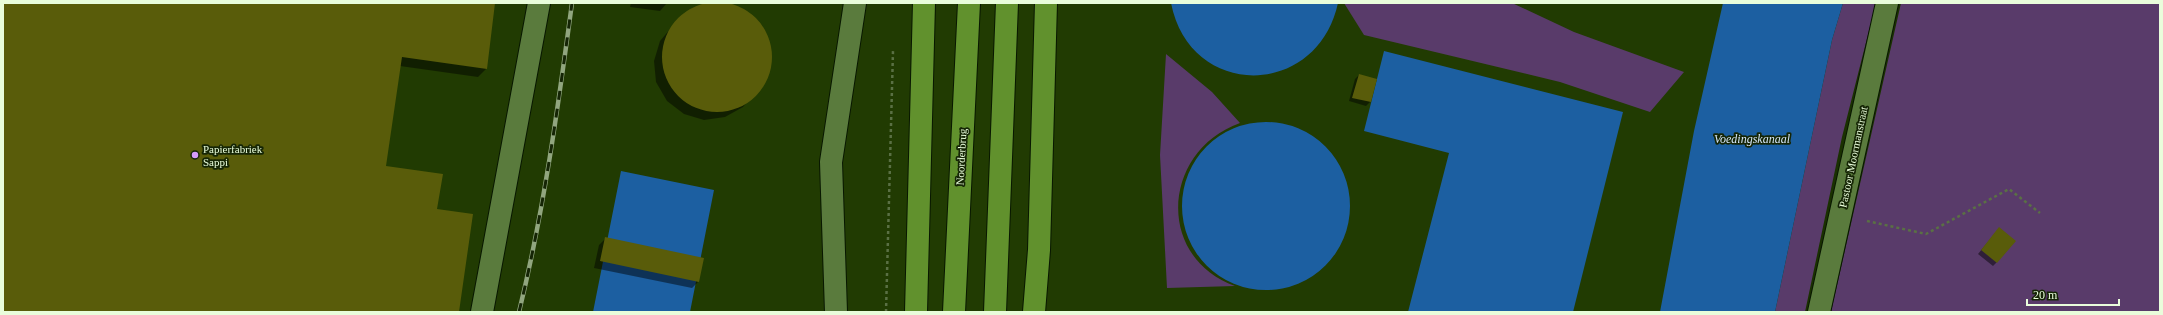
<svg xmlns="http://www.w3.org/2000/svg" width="2163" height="315" viewBox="0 0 2163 315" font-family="Georgia,serif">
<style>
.built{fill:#213b02}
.green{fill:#593b6a}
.water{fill:#1c5fa1}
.shadow{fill:#0007}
.building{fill:#595c0a}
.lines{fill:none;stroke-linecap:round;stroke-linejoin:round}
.minor-casing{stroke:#081700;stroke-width:24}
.major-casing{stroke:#081700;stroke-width:24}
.path{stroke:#5a7044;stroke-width:2.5;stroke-dasharray:3 3;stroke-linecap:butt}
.minor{stroke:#5a7b3d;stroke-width:22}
.major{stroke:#61912d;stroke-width:22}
.rail-casing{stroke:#91a67f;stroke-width:4.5}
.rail{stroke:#152505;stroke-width:3;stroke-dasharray:9;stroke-linecap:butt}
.poi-dot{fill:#d69bfa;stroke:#152505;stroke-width:1.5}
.labels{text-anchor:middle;stroke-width:3.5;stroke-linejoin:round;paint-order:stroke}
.poi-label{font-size:11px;fill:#e9fddb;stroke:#152505;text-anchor:start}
.street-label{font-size:11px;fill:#e9fddb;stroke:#152505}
.water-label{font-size:12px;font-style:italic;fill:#d5e5f8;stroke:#152505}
</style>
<rect width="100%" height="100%" fill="#1a3101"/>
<path class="built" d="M3,3H1747L1673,312H3Z"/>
<path class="green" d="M1344,3H1512L1574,32L1684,72L1650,112L1560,82L1364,35Z
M1843,3H1876L1842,137L1805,312H1775L1832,40Z
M1901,3H2160V312H1831Z
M1166,54L1212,92L1240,123C1162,151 1155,257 1235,286L1167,288L1160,155Z"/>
<path class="water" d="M1171,3H1338C1317,99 1190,100 1171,3Z
M1723,3H1843L1832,40L1775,312H1660L1694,131Z
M1384,51L1623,112L1573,312H1408L1449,153L1364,131Z
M1182 206a84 84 0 1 1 168 0a84 84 0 1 1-168 0Z
M621,171L714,190L690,312H593Z"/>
<path class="shadow" d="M3,3H494L486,69L478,77L400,66L385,167L436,210L458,312H3Z
M631,3H667L660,11L630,7Z
M723,3L741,8L758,21L768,40L771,61L765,81L743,107L725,117L704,120L684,114L667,101L656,82L654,61L660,41L682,15L700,5Z
M1359,75L1376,80L1370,102L1366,106L1349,101L1355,79Z
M1996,232L1997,262L1993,266L1978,254Z
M606,238L698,282L692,288L594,268L599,245Z"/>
<path class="building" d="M662 57a55 55 0 1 1 110 0a55 55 0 1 1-110 0Z
M3,3H495L487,69L402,57L386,166L443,174L437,209L473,214L459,312H3Z
M1359,74L1377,79L1371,102L1352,98Z
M1999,227L2016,241L1997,263L1981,250Z
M605,237L704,258L699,282L600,261Z"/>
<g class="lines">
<g class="minor-casing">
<path id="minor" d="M482,312L539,3
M836,312L831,162L855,3
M1819,312L1887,3"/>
</g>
<g class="major-casing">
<path id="major" d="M916,312L924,3
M954,312L969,3
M995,312L1007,3
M1034,312L1039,250L1046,3"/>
</g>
<path class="path" d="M1867,221L1926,234L2009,189L2040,213
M886,312L893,51"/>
<use href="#minor" class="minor"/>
<use href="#major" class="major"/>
<g class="rail-casing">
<path id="rail" d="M519,312C544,210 558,107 572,3"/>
</g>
<use href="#rail" class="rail"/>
</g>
<circle class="poi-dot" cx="195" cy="155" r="4"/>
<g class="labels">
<g class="poi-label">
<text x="203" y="153">Papierfabriek<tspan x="203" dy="13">Sappi</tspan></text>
</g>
<g class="street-label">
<text transform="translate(961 157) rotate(-87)" y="4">Noorderbrug</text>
<text transform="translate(1853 157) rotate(-78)" y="4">Pastoor Moormanstraat</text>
</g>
<g class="water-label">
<text x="1752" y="143">Voedingskanaal</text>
</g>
</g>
<rect width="2163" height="315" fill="none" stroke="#e9fddb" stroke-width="8"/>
<path d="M2027 299v6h92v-6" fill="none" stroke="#e9fddb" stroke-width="2"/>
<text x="2033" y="299" font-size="12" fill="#e9fddb" stroke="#152505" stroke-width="3" paint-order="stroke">20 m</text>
</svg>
